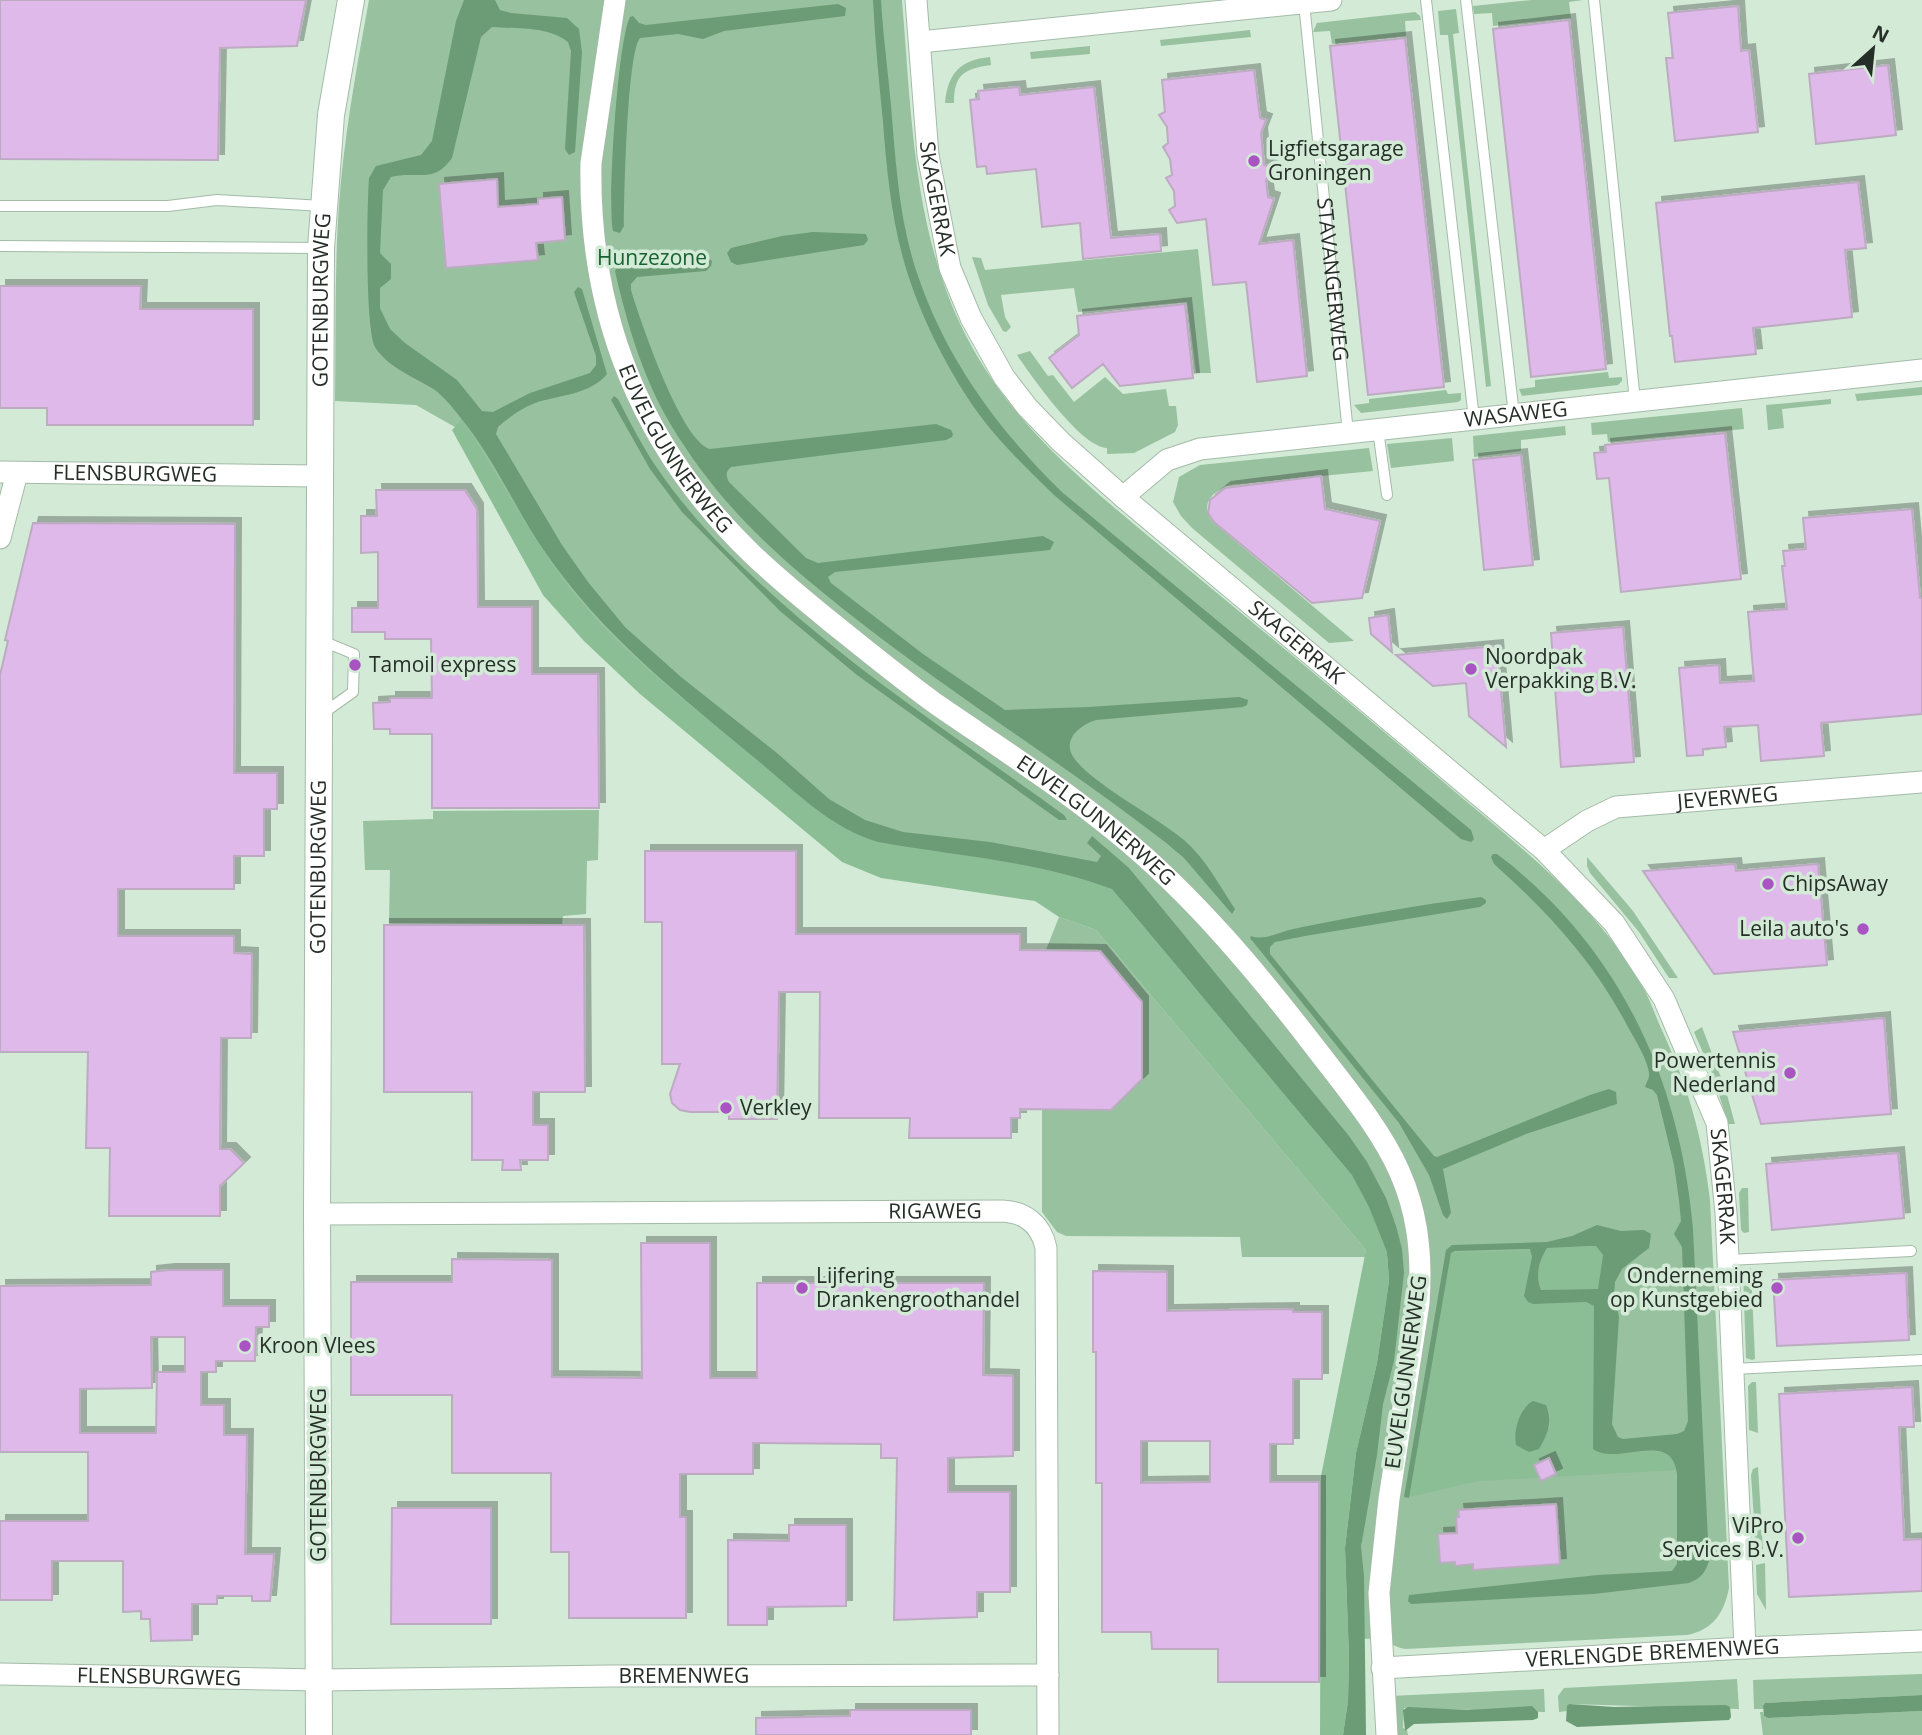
<svg xmlns="http://www.w3.org/2000/svg" width="1922" height="1735" viewBox="0 0 1922 1735" font-family="'Open Sans',sans-serif">
<style>
.green{fill:#98c19f}
.forest{fill:#8cbe96;fill-rule:evenodd}
.water{fill:#6b9c75;fill-rule:evenodd}
.building{fill:#deb9ea;stroke:#bdabc2;stroke-width:2;fill-rule:evenodd;filter:url(#shadow)}
.lines{fill:none;stroke-linecap:round;stroke-linejoin:round}
.service-casing{stroke:#a4bba8;stroke-width:12}
.minor-casing{stroke:#a4bba8;stroke-width:23}
.tertiary-casing{stroke:#a4bba8;stroke-width:28}
.service{stroke:#fff;stroke-width:10}
.minor{stroke:#fff;stroke-width:21}
.tertiary{stroke:#fff;stroke-width:26}
.poi-dot{fill:#a954c2;stroke:#d2ead6;stroke-width:2.5}
.labels{text-anchor:middle;stroke-width:7;stroke-linejoin:round;paint-order:stroke}
.poi-label{font-size:21px;fill:#262f27;stroke:#d2ead6;text-anchor:start}
.street-label{font-size:21px;fill:#262f27;stroke:#d2ead6}
.park-label{font-size:21px;fill:#186231;stroke:#d2ead6}
</style>
<defs>
<filter id="shadow"><feDropShadow dx="6" dy="-6" stdDeviation="0" flood-color="#0004"/></filter>
</defs>
<rect width="100%" height="100%" fill="#d2ead6"/>
<path class="green" d="M369,0H902C912,119 913,241 972,347C1019,432 1092,489 1165,550C1257,626 1349,702 1440,779C1511,840 1594,901 1641,984C1649,997 1654,1012 1660,1026C1688,1086 1702,1134 1710,1200L1729,1588C1724,1613 1713,1630 1687,1635L1405,1649C1388,1645 1383,1636 1364,1639L1363,1632L1351,1633L1394,1266L1135,904L863,857L600,637L462,431L416,405L335,401C336,328 334,254 341,181C347,120 358,60 369,0Z
M1532,0H1583L1569,2L1571,18L1493,26L1492,13L1474,14L1473,6Z
M1456,9L1459,33L1453,34L1491,386L1486,387L1448,35H1440L1438,11Z
M1415,12L1420,16L1421,20L1405,21L1406,36L1332,44L1330,31L1313,32L1317,23Z
M1250,30L1251,37L1161,46L1160,40Z
M1090,46V54L1031,59L1030,52Z
M990,57L991,65C964,69 954,74 954,103H945C948,73 960,60 990,57Z
M1198,249L1211,373H1196L1187,302L1078,312L1074,288L1001,295L1005,317L1011,327L1006,332L1003,331L988,305L972,257L981,258L985,270Z
M1030,351L1048,376L1053,375L1074,402L1105,377L1123,394L1166,389L1169,406H1176L1178,425L1175,432L1134,453L1107,454V448C1081,447 1032,377 1017,355Z
M1608,372L1609,378L1622,377V381L1618,385L1522,396L1519,389L1535,387V380Z
M1922,387V395L1857,401L1855,394Z
M1446,390L1448,394L1461,393V400L1458,402L1361,413L1354,405L1369,403V399Z
M1831,399V404L1782,409L1784,428L1768,430L1766,405Z
M1742,408L1744,429L1608,442L1607,434L1592,435L1591,423Z
M1565,426L1566,435L1521,440V451L1474,457L1473,436Z
M1452,438L1454,461L1391,468L1387,444Z
M1369,448L1373,471L1230,485C1212,491 1199,505 1213,522L1354,641L1329,643L1192,528L1181,516L1173,502L1179,477L1200,465Z
M599,810L598,860L587,861L586,914L563,916L562,924L389,923L390,870H365L363,821L433,819V811Z
M1587,857L1633,911L1678,978H1669L1639,932L1590,873L1587,866Z
M1059,917L1096,930L1366,1250L1365,1257H1242L1240,1237L1066,1236L1057,1232L1042,1212V960Z
M1702,1027L1726,1091L1735,1124H1728L1714,1078L1694,1032Z
M1742,1188H1748L1749,1232L1744,1233L1741,1230L1739,1193Z
M1751,1268L1755,1359L1752,1360L1746,1358L1743,1274L1745,1270Z
M1752,1382H1756L1758,1433L1749,1430L1748,1386Z
M1758,1467L1763,1549H1756L1751,1475L1753,1469Z
M1765,1563L1766,1610L1757,1594L1756,1565Z
M1922,1674V1695L1765,1703L1763,1709H1754L1753,1680Z
M1737,1679L1739,1709L1569,1704L1567,1711L1559,1712L1558,1696L1564,1688Z
M1544,1689L1545,1712L1404,1708L1403,1728L1407,1730L1408,1735H1393L1390,1696Z
M1922,1711V1735H1763L1760,1712H1763L1764,1716L1768,1718Z"/>
<path class="forest" d="M462,419C504,482 538,553 588,610C639,667 701,713 760,762C796,792 832,828 878,842C956,856 1038,861 1112,889L1352,1175L1369,1207L1387,1252L1389,1281L1377,1363L1356,1453L1345,1548L1349,1658L1348,1701L1343,1735H1320L1321,1476L1366,1250L1096,930L1059,917L1035,901L881,878L842,862L640,694L584,641L543,595L452,430Z
M1596,1246L1603,1255L1598,1289L1541,1290C1535,1276 1539,1260 1547,1248Z
M1531,1250L1532,1257L1524,1296L1528,1302L1533,1304L1586,1302L1594,1306L1593,1449C1600,1451 1608,1454 1615,1454C1636,1454 1672,1441 1677,1470L1479,1481L1409,1497L1451,1252ZM1546,1405L1550,1415V1428L1516,1445C1512,1424 1531,1416 1546,1405Z"/>
<path class="water" d="M464,0H495L500,10L511,13L567,18L579,29L582,52L575,152L569,155L565,149L571,51L568,42C548,26 517,29 492,27L481,37L452,158C433,185 417,170 391,177L383,190L380,253L391,264V279L380,288V308L390,329L405,343L457,380L482,411L493,412L530,393L590,373L596,365V356L574,292L578,287L582,289L607,374C590,395 558,395 535,403C522,408 508,418 498,427L496,434L562,545L588,582L625,627L681,677L777,753L829,799L865,820L903,832L990,842L1097,862L1101,856L1087,843L1092,836L1129,868L1349,1136L1367,1162L1386,1198L1396,1226L1402,1249L1404,1273L1394,1361L1383,1404L1377,1455L1361,1547L1364,1576L1366,1735H1343L1348,1701L1349,1658L1345,1548L1356,1453L1377,1363L1389,1281L1387,1252L1369,1207L1352,1175L1321,1138L1112,889C1038,861 956,856 878,842C830,828 794,790 756,759C678,694 603,636 545,552C515,509 494,458 460,417C453,408 444,397 435,390C416,378 387,367 375,347C365,328 367,205 369,178L376,166L421,155L432,141L456,21Z
M873,0H881C883,35 888,71 891,106C896,164 899,223 919,279C948,362 1000,432 1063,493L1471,830L1474,839L1471,842L1461,839L1054,495C1023,465 992,435 969,400C944,362 922,318 908,275C892,225 887,174 883,122C879,82 875,41 873,0Z
M838,4L846,8L845,16L724,31L703,39L678,34L640,38C627,53 624,199 624,226L620,233L613,231C607,204 618,39 630,17L633,16L639,23L646,25Z
M813,232L866,234L868,240L864,245L737,265L731,262L727,253L731,248L782,236Z
M704,254L712,261L711,266L706,271L637,277L631,284V290C640,320 681,441 710,449L936,424L951,430L953,434L952,437L946,440L731,467C725,472 726,476 729,482L806,558L818,563L1043,536L1054,542L1050,550L835,572L828,577L831,583L923,654L1005,710L1088,707L1239,697L1248,700L1247,705L1243,707L1096,720C1083,724 1063,737 1072,755C1088,782 1157,817 1184,840C1206,859 1219,885 1235,909L1232,914L1184,858L1165,842C1064,764 956,697 856,619C781,560 721,508 671,425C643,378 627,324 615,271L618,266Z
M614,396L618,399C630,422 642,446 657,468C690,517 732,558 775,597C865,678 966,744 1064,815L1067,820H1059L857,675L780,611L682,512L650,469L611,400Z
M1493,854H1497C1619,946 1680,1079 1693,1229L1709,1561C1705,1573 1701,1578 1689,1583L1593,1594L1411,1604L1408,1601L1409,1595L1598,1575L1672,1571L1677,1564V1474C1672,1428 1617,1467 1593,1449L1594,1306L1586,1302L1533,1304L1528,1302L1524,1296L1532,1257L1530,1249L1455,1251L1451,1253L1409,1498L1404,1497L1446,1250L1452,1245L1547,1242L1572,1236L1597,1225L1621,1231L1644,1230L1651,1234L1649,1248L1622,1269L1615,1282L1614,1294L1619,1317L1612,1424L1618,1437L1623,1439L1677,1434L1684,1431L1688,1421L1682,1247L1674,1234L1681,1221L1679,1200L1674,1165L1657,1095L1653,1090L1645,1087C1646,1083 1648,1080 1649,1077C1651,1065 1634,1038 1628,1027C1594,962 1548,912 1494,864L1491,857ZM1590,1246H1596L1603,1255L1598,1289L1541,1290C1535,1276 1539,1260 1547,1248Z
M1481,897L1486,900V903L1480,907L1305,936L1275,942L1270,947V954L1434,1156L1437,1157L1590,1095L1609,1089L1616,1092L1617,1104L1526,1134L1443,1169L1451,1213L1447,1219L1443,1215L1429,1175L1399,1123L1250,938L1251,936C1265,941 1279,932 1293,929C1355,916 1418,905 1481,897Z
M1533,1401L1546,1405C1553,1422 1548,1433 1539,1449L1529,1452L1516,1445C1513,1430 1520,1408 1533,1401Z
M1922,1695V1711L1768,1718L1764,1716L1763,1706L1765,1703Z
M1569,1704L1614,1707L1726,1705L1730,1707L1731,1717L1729,1720L1577,1727L1566,1721L1567,1706Z
M1532,1706L1538,1712V1718L1533,1720L1414,1724L1405,1731L1403,1710L1408,1707L1468,1710Z"/>
<path class="building" d="M0,0H306L297,46L220,48L218,160L0,159Z
M1738,6L1741,51L1749,50L1758,132L1675,141L1666,58H1673L1668,13Z
M1569,20L1606,369L1531,377L1493,29Z
M1405,38L1444,387L1368,395L1330,46Z
M1888,65L1896,135L1816,144L1809,74Z
M1254,70L1260,118L1266,120L1261,133L1264,165L1271,167L1266,181L1268,197L1274,199L1259,244L1293,240L1307,376L1257,382L1246,282L1213,285L1206,219L1177,223L1169,210L1175,206L1174,191L1166,178L1172,175L1170,159L1163,147L1168,143L1167,127L1159,115L1165,112L1162,80Z
M1019,87L1020,95L1094,87L1111,238L1160,234L1161,251L1083,259L1080,223L1042,227L1036,169L987,174L986,166L977,167L970,100L979,99L978,91Z
M497,179L498,207L538,204V199L562,197L565,240L536,243L538,260L446,268L439,184Z
M1858,182L1866,248L1845,250L1852,317L1753,328L1756,354L1675,362L1672,336H1670L1656,203Z
M0,286H141L140,309H253V425H47V408H0Z
M1185,304L1193,378L1120,386L1103,364L1072,388L1049,358L1079,335L1077,316Z
M1725,433L1741,579L1621,592L1609,478L1597,479L1594,453L1606,452L1605,445Z
M1521,455L1533,565L1484,570L1473,460Z
M1321,476L1325,509L1380,521L1362,598L1312,603L1214,522L1208,513L1210,500L1225,488Z
M376,490H465L477,509L478,607H532V674H598L599,808H432V734H390V729H374L373,703L390,702V698H432L431,639H385V632H352V608H378V552L361,553V516H377Z
M1912,509L1920,598H1922V714L1821,723L1824,756L1761,761L1758,725L1724,727L1726,747L1703,749V755L1687,756L1679,668L1719,665L1720,683L1754,681L1748,612L1787,609L1782,566H1785L1783,551L1806,549L1803,518Z
M33,523L235,524L234,773H277V809H264V856H234V889H118V936H234V953L252,954L251,1038H221L220,1149H230L244,1163L220,1186V1216H109L110,1148H86L88,1052H0V675L8,641L5,640Z
M1388,615L1392,652L1371,634L1369,618Z
M1623,627L1634,762L1561,767L1551,633Z
M1497,646L1506,747L1469,716L1466,683L1433,686L1396,655Z
M645,851H796V934H1020V950L1100,951L1142,1002V1079L1111,1110L1020,1109V1118H1011V1138H909L910,1118H819L820,992H779L777,1119H729V1112H690L680,1110L672,1103L670,1094L680,1064H662V922H645Z
M1735,864L1736,871L1818,864L1827,965L1714,974L1643,871Z
M384,925H584L585,1092H533V1125H548V1160H520L521,1170H502L503,1160H472V1092H384Z
M1884,1018L1891,1114L1761,1124L1733,1032Z
M1898,1153L1904,1218L1772,1230L1766,1164Z
M641,1243H710V1378H757V1283H984L983,1375L1013,1376V1456L948,1458V1492H1010V1592H977V1617L894,1620L897,1458H881V1444L753,1443V1474H680V1517H686V1618H569V1552H551V1473H452V1395H351V1282H452V1259L552,1260V1377L642,1378Z
M169,1270H223V1306H269V1327H256L255,1361H216V1372H201V1405H224V1435H247L245,1554H274L270,1601H252V1596H217V1604H192V1640L151,1641L150,1619H141V1611L123,1612V1561H52V1600H0V1521H88V1452H0V1286L151,1285V1272ZM151,1337H185V1372H157L156,1433H80V1389L152,1388Z
M1093,1271L1167,1272V1311L1293,1309V1312H1322V1379H1293V1444H1270V1482H1319V1682H1218V1649H1152L1151,1632H1102V1483H1096V1352H1093ZM1141,1441H1210V1482L1141,1483Z
M1906,1273L1909,1340L1777,1346L1773,1280Z
M1912,1387L1914,1427H1899L1904,1540L1922,1539V1591L1789,1597L1779,1394Z
M1549,1458L1556,1474L1541,1481L1534,1465Z
M1556,1504L1560,1564L1473,1570V1564L1455,1566V1562L1440,1563L1438,1534L1457,1533L1456,1517H1459L1458,1510Z
M392,1508H491V1624H391Z
M789,1525H846V1606L767,1607V1625H728V1540L789,1541Z
M850,1710H971V1735H756V1718L850,1716Z"/>
<g class="lines">
<g class="service-casing">
<g id="service">
<path d="M1426,0L1474,419"/>
<path d="M1466,0L1514,415"/>
<path d="M1594,0L1635,401"/>
<path id="s1" d="M1304,3L1348,433"/>
<path d="M0,206H168L217,200L323,206"/>
<path d="M0,246L321,248"/>
<path d="M1378,430L1387,495"/>
<path d="M320,640L354,654L353,692L322,714"/>
<path d="M1728,1260L1911,1251"/>
<path d="M1732,1369L1922,1360"/>
</g>
</g>
<g class="minor-casing">
<g id="minor">
<path id="s2" d="M615,0L591,163C588,316 642,448 752,554C777,578 804,600 831,622C866,650 900,678 936,704C997,746 1060,786 1117,833C1193,895 1258,973 1317,1050C1385,1138 1427,1185 1419,1303L1389,1499L1379,1593L1387,1735"/>
<path id="s3" d="M916,0L928,155L950,268L971,318L1004,377L1027,407L1061,442L1123,497L1544,850L1614,923L1664,999L1717,1123L1726,1213L1745,1648"/>
<path d="M920,42L1331,0"/>
<path id="s4" d="M0,472L319,476"/>
<path id="s5" d="M1123,497L1167,460L1200,449L1922,370"/>
<path d="M0,538L17,473"/>
<path id="s6" d="M1544,850L1587,821L1616,807L1922,782"/>
<path id="s7" d="M317,1214L1002,1211C1025,1212 1041,1224 1046,1248L1048,1735"/>
<path id="s8" d="M1382,1668L1745,1648L1922,1641"/>
<path id="s9" d="M0,1674L320,1680L611,1676L1048,1675"/>
</g>
</g>
<g class="tertiary-casing">
<g id="tertiary">
<path id="s10" d="M319,1735L317,1214L321,248L331,115L351,0"/>
</g>
</g>
<use href="#service" class="service"/>
<use href="#minor" class="minor"/>
<use href="#tertiary" class="tertiary"/>
</g>
<g class="poi-dot">
<circle cx="1254" cy="161" r="7"/>
<circle cx="355" cy="665" r="7"/>
<circle cx="1471" cy="669" r="7"/>
<circle cx="1768" cy="884" r="7"/>
<circle cx="1863" cy="929" r="7"/>
<circle cx="1790" cy="1073" r="7"/>
<circle cx="726" cy="1108" r="7"/>
<circle cx="802" cy="1288" r="7"/>
<circle cx="1777" cy="1288" r="7"/>
<circle cx="245" cy="1346" r="7"/>
<circle cx="1798" cy="1538" r="7"/>
</g>
<g class="labels">
<g class="poi-label">
<text x="1268" y="156">Ligfietsgarage<tspan x="1268" dy="24">Groningen</tspan></text>
<text x="1485" y="664">Noordpak<tspan x="1485" dy="24">Verpakking B.V.</tspan></text>
<text x="369" y="672">Tamoil express</text>
<text x="1782" y="891">ChipsAway</text>
<text x="1849" y="936" text-anchor="end">Leila auto's</text>
<text x="1776" y="1068" text-anchor="end">Powertennis<tspan x="1776" dy="24">Nederland</tspan></text>
<text x="740" y="1115">Verkley</text>
<text x="816" y="1283">Lijfering<tspan x="816" dy="24">Drankengroothandel</tspan></text>
<text x="1763" y="1283" text-anchor="end">Onderneming<tspan x="1763" dy="24">op Kunstgebied</tspan></text>
<text x="259" y="1353">Kroon Vlees</text>
<text x="1784" y="1533" text-anchor="end">ViPro<tspan x="1784" dy="24">Services B.V.</tspan></text>
</g>
<g class="street-label">
<text dy="7" stroke="none"><textPath href="#s3" startOffset="200">SKAGERRAK</textPath></text>
<text dy="7" stroke="none"><textPath href="#s1" startOffset="278">STAVANGERWEG</textPath></text>
<text dy="7" stroke="none"><textPath href="#s10" startOffset="1435">GOTENBURGWEG</textPath></text>
<text dy="7" stroke="none"><textPath href="#s5" startOffset="410">WASAWEG</textPath></text>
<text dy="7" stroke="none"><textPath href="#s2" startOffset="469">EUVELGUNNERWEG</textPath></text>
<text dy="7" stroke="none"><textPath href="#s4" startOffset="135">FLENSBURGWEG</textPath></text>
<text dy="7" stroke="none"><textPath href="#s3" startOffset="788">SKAGERRAK</textPath></text>
<text dy="7" stroke="none"><textPath href="#s6" startOffset="196">JEVERWEG</textPath></text>
<text dy="7" stroke="none"><textPath href="#s2" startOffset="1036">EUVELGUNNERWEG</textPath></text>
<text dy="7" stroke="none"><textPath href="#s10" startOffset="868">GOTENBURGWEG</textPath></text>
<text dy="7" stroke="none"><textPath href="#s3" startOffset="1502">SKAGERRAK</textPath></text>
<text dy="7" stroke="none"><textPath href="#s7" startOffset="618">RIGAWEG</textPath></text>
<text transform="translate(1406 1372) rotate(-82)" y="7">EUVELGUNNERWEG</text>
<text transform="translate(319 1475) rotate(-90)" y="7">GOTENBURGWEG</text>
<text dy="7" stroke="none"><textPath href="#s8" startOffset="271">VERLENGDE BREMENWEG</textPath></text>
<text dy="7" stroke="none"><textPath href="#s9" startOffset="684">BREMENWEG</textPath></text>
<text dy="7" stroke="none"><textPath href="#s9" startOffset="159">FLENSBURGWEG</textPath></text>
</g>
<g class="park-label">
<text x="652" y="265">Hunzezone</text>
</g>
</g>
<g transform="translate(1873 49) rotate(27)" stroke="#d2ead6" stroke-width="5" paint-order="stroke">
<path d="M0-5L12 26L0 18L-12 26Z" fill="#262f27"/>
<text y="-10" font-size="19" font-weight="bold" text-anchor="middle" fill="#262f27">N</text>
</g>
</svg>
